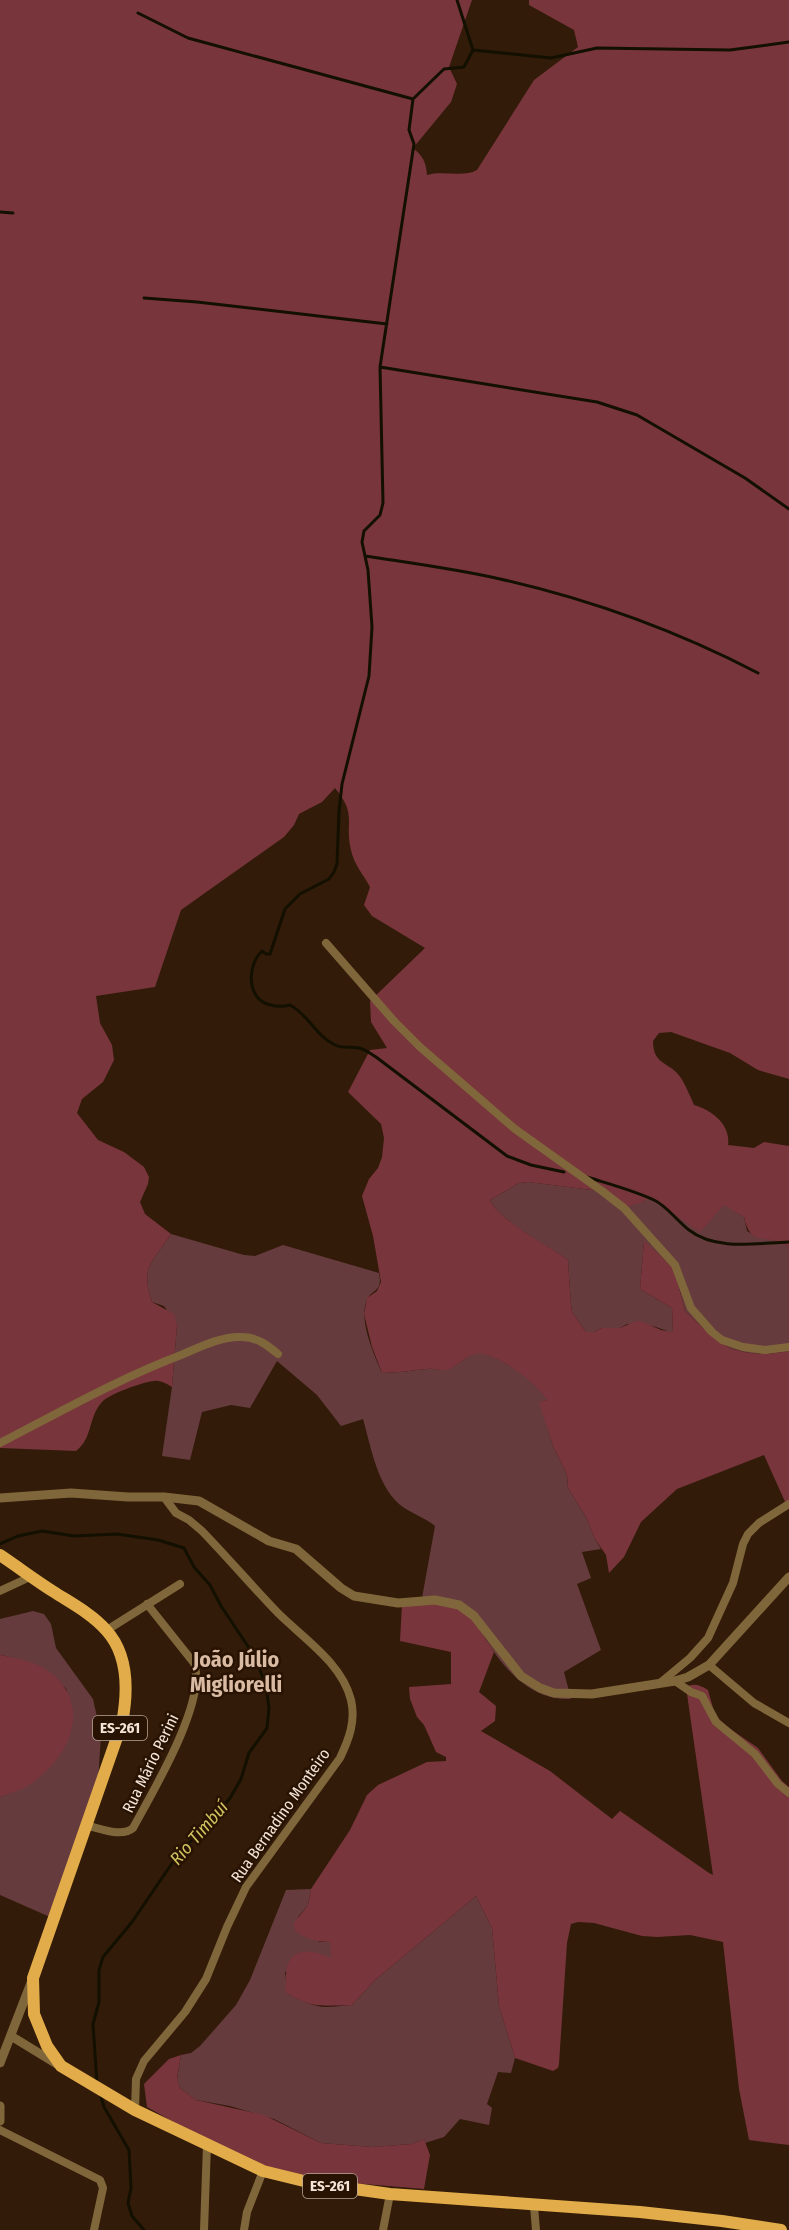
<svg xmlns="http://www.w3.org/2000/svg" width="789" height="2230" viewBox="0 0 789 2230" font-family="'Fira Sans Condensed',sans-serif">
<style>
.green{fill:#663b3e}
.forest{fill:#78353c}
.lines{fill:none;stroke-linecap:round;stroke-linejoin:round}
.stream{stroke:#131000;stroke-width:3}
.minor{stroke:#80673b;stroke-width:8}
.tertiary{stroke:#80673b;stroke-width:9}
.primary{stroke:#e1ac49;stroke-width:12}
.labels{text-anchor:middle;stroke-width:5;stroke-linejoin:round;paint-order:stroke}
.shield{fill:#281201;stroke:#b8a698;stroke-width:1.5}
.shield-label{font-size:15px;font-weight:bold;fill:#f5e5d9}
.street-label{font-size:16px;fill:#f5e5d9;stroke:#281201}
.water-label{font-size:18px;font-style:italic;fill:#cfc35e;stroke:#281201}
.district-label{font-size:22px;font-weight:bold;fill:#d9baa3;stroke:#281201}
</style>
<rect width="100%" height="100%" fill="#321b08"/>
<path class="green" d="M528,1182L600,1191L642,1202L650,1197L700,1231L724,1204L744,1217L747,1231C761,1240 775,1238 789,1247V1351L768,1354L749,1353L732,1349L717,1341L685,1311L674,1268L644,1242L640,1289L672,1308L673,1333L653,1326L627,1324L620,1328H602L594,1332H586L572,1312L571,1305L568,1260C548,1246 500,1221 490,1200L519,1183Z
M171,1234L244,1255L255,1256L283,1245L379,1273C383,1293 372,1288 367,1300C358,1319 374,1355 382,1373C398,1373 413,1370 428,1369C434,1368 441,1371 447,1369C457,1367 466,1356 475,1353C493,1349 540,1385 548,1400L540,1402L553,1446L567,1475L568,1488L586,1517L595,1539L601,1549L582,1552L591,1578L577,1584L601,1650L564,1672L571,1699C536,1701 510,1676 492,1649C487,1642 483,1630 477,1625C468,1617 434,1604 422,1598L435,1526C424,1517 410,1513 399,1504C377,1484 371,1447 363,1419L341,1426L317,1395L277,1361L250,1408L231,1405L202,1412L190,1460L162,1456L172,1387L177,1325L164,1306L152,1302C140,1266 152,1263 171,1234Z
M33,1611L44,1614L51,1624L56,1648L93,1699L101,1735L98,1782L50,1917L0,1895V1797L22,1788L67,1690C47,1666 30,1661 0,1655V1619Z
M311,1889L308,1905L298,1917L319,1942H331L332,1959L285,1972L288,1994C299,1999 313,2007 326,2007C334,2007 342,2005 351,2006L375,1980L476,1896L492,1928L499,2006L515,2058L511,2073L498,2072L487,2104L492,2108L489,2125L460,2119L444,2137L425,2143L424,2139L412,2144L372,2147L321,2143L274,2119L230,2106L196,2100L180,2088L177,2079L181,2055L191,2053L200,2046L236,2005L250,1980L286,1890Z"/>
<path class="forest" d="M0,0H472L449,67L457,84L451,102L413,148C423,156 426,162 427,175C443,170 463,178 477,170L534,80L578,47L574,30L529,5V0H789V1079L758,1070L730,1053L671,1032L659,1033L653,1041C653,1066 670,1061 681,1078C686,1086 690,1096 694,1105C712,1110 731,1125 728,1145L754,1148L764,1142L789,1146V1247C766,1232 751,1249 744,1217L724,1205L700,1232L650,1198L642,1202L626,1207L600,1191L528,1182L519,1183L490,1200C500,1221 549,1246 568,1260L571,1305L572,1312L586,1332H594L602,1328H620L636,1321L643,1322L661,1330L673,1332L672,1308L640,1289L644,1241L674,1268L685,1311L717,1341L732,1349L749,1353L768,1354L789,1351V1501L786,1504L764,1455L677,1489L641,1522L624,1557L609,1573L606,1555L595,1539L586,1517L568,1488L567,1475L553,1446L539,1402L547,1400C539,1385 493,1349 475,1354C465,1356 457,1367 447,1370C441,1371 434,1368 428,1369C412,1370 398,1373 382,1373L372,1347L364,1314L367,1298L377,1291L381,1282L373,1236L362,1196L369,1179L378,1168L382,1157L384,1138L381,1124L348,1092L370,1050L387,1048L371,1022L370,1001L425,948L372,916L364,905L370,887C363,874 354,865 351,850C344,822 358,816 335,788L322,802L299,814L294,825L284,837L181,910L155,987L96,996L100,1023L112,1045L114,1060L103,1082L82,1099L77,1113L98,1140L124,1152L144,1167L149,1177L148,1184L140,1202L145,1214L171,1234C152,1263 140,1266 152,1302L174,1314L177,1325L172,1387C167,1384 160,1380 154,1381C143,1382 109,1394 102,1402C88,1417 93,1438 76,1451L0,1448Z
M454,1603L477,1625L494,1652L479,1692L496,1706L495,1721L481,1731L550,1771L612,1819L620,1811L709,1873L713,1875L686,1687C694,1683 700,1685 708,1690L715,1715L726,1726L758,1748L782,1781L789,1787V2145L749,2140L739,2089L723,1942L690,1935L657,1937L642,1936L594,1923L578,1922L571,1924L567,1943L559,2064L558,2068L553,2071L515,2058L499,2006L492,1928L476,1896L375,1980L351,2006C331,2004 319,2009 300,2000C296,1998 290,1996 287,1993C283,1989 287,1985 286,1980C285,1948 308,1947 331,1958L330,1942C316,1942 306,1939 295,1931L294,1923L308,1905L311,1889L350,1830L367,1795L378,1785L427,1762L446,1761V1757L436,1752L424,1725L417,1717L410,1699L409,1687L451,1684V1652L400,1641L402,1604Z
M0,1655C18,1658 41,1663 55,1676C95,1714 62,1768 22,1789C15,1792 7,1794 0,1797Z
M181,2055L177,2078L180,2088L196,2100L264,2115L321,2143L372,2147L412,2144L424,2139L430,2155L424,2189L305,2179L275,2173L200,2137L147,2107L144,2084L169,2059Z"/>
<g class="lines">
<path class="stream" d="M457,0L473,50L464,67L444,69L413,99L409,130L414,144L380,367L383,503L380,515L364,531L362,542L368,570L372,627L369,676L342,784L339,811L337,864L334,872L329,879L300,894L285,909L270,954H266L262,951C246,966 247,1001 271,1005C278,1007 283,1007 290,1005C308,1014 316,1036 335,1045C343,1049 351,1046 359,1048C365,1049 371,1054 376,1057L507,1156L531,1165L564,1172
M138,13L188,38L413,99
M473,50L551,58L597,48L730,50L789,42
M0,212L13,213
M144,298L197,302L387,324
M380,367L597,402L637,415L745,478L789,509
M365,556C410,563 456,569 500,579C589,599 677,631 758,673
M587,1177C609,1184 633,1190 654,1200C667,1206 677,1221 689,1230C716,1251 757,1243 789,1242
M0,1544L18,1536L42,1531L74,1536L117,1534L158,1540L184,1548L194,1567L210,1585L221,1606L255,1657L266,1686L269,1708L267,1728L249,1753L241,1779L230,1798L214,1818L179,1853L132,1922L103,1957L99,1970V2002L93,2024L97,2084
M100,2093L104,2107L129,2150L131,2188L128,2203L132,2216L144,2230"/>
<path class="minor" d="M326,943L394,1021L420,1047L515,1129L602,1191L624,1208L675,1265L691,1308L712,1332L722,1340L743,1347L765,1350L789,1347
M0,1443C60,1412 118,1379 181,1355C200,1347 221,1336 242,1337C257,1337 267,1345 278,1354
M0,1591L30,1577
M107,1630L180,1584
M709,1665L754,1703L789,1723
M675,1681L691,1692L702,1696L716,1722L755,1754L778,1784L789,1793
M660,1683L690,1658L708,1638L733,1583L743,1544L748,1534L759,1523L789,1504
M85,1825C99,1828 122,1838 133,1828C152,1793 208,1700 194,1663L147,1604
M135,2110L136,2079L144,2061L185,2012L206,1979L227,1927L246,1887L340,1758C349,1739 356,1721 351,1700C342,1663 303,1638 278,1613C252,1586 228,1558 202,1531L189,1520L176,1513L164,1497
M0,2130L100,2180L103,2188L94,2230
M534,2206L536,2230
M204,2230L207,2145
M244,2230L247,2212L263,2171
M383,2230L390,2194"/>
<path class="tertiary" d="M0,1498L71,1493L128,1497H164L199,1501L269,1541L296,1549L341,1588L354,1596L398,1603L435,1600L459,1605L474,1616L521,1676L540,1688L554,1693L592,1694L675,1681L688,1677L709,1665L789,1577
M11,2036L60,2066
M0,2063L31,1983
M0,2106V2121"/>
<path class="primary" d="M0,1555C18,1567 35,1580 54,1592C71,1603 92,1614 106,1630C129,1655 128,1692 122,1723L33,1978L34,2014L47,2046L61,2066L135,2110L263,2171L312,2183L390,2194L640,2212L722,2221L781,2230"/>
</g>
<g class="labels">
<g class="shield">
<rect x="93" y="1716" width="54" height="24" rx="4.5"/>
<rect x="303" y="2174" width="54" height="24" rx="4.5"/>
</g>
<g class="shield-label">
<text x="120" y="1733">ES-261</text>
<text x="330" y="2191">ES-261</text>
</g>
<g class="street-label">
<text transform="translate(150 1763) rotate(-64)" y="6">Rua Mário Perini</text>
<text transform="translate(280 1815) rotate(-55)" y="6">Rua Bernadino Monteiro</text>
</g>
<g class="water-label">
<text transform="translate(199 1833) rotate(-49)" y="6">Rio Timbuí</text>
</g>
<g class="district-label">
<text x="236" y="1667">João Júlio<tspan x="236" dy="25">Migliorelli</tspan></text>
</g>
</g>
</svg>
